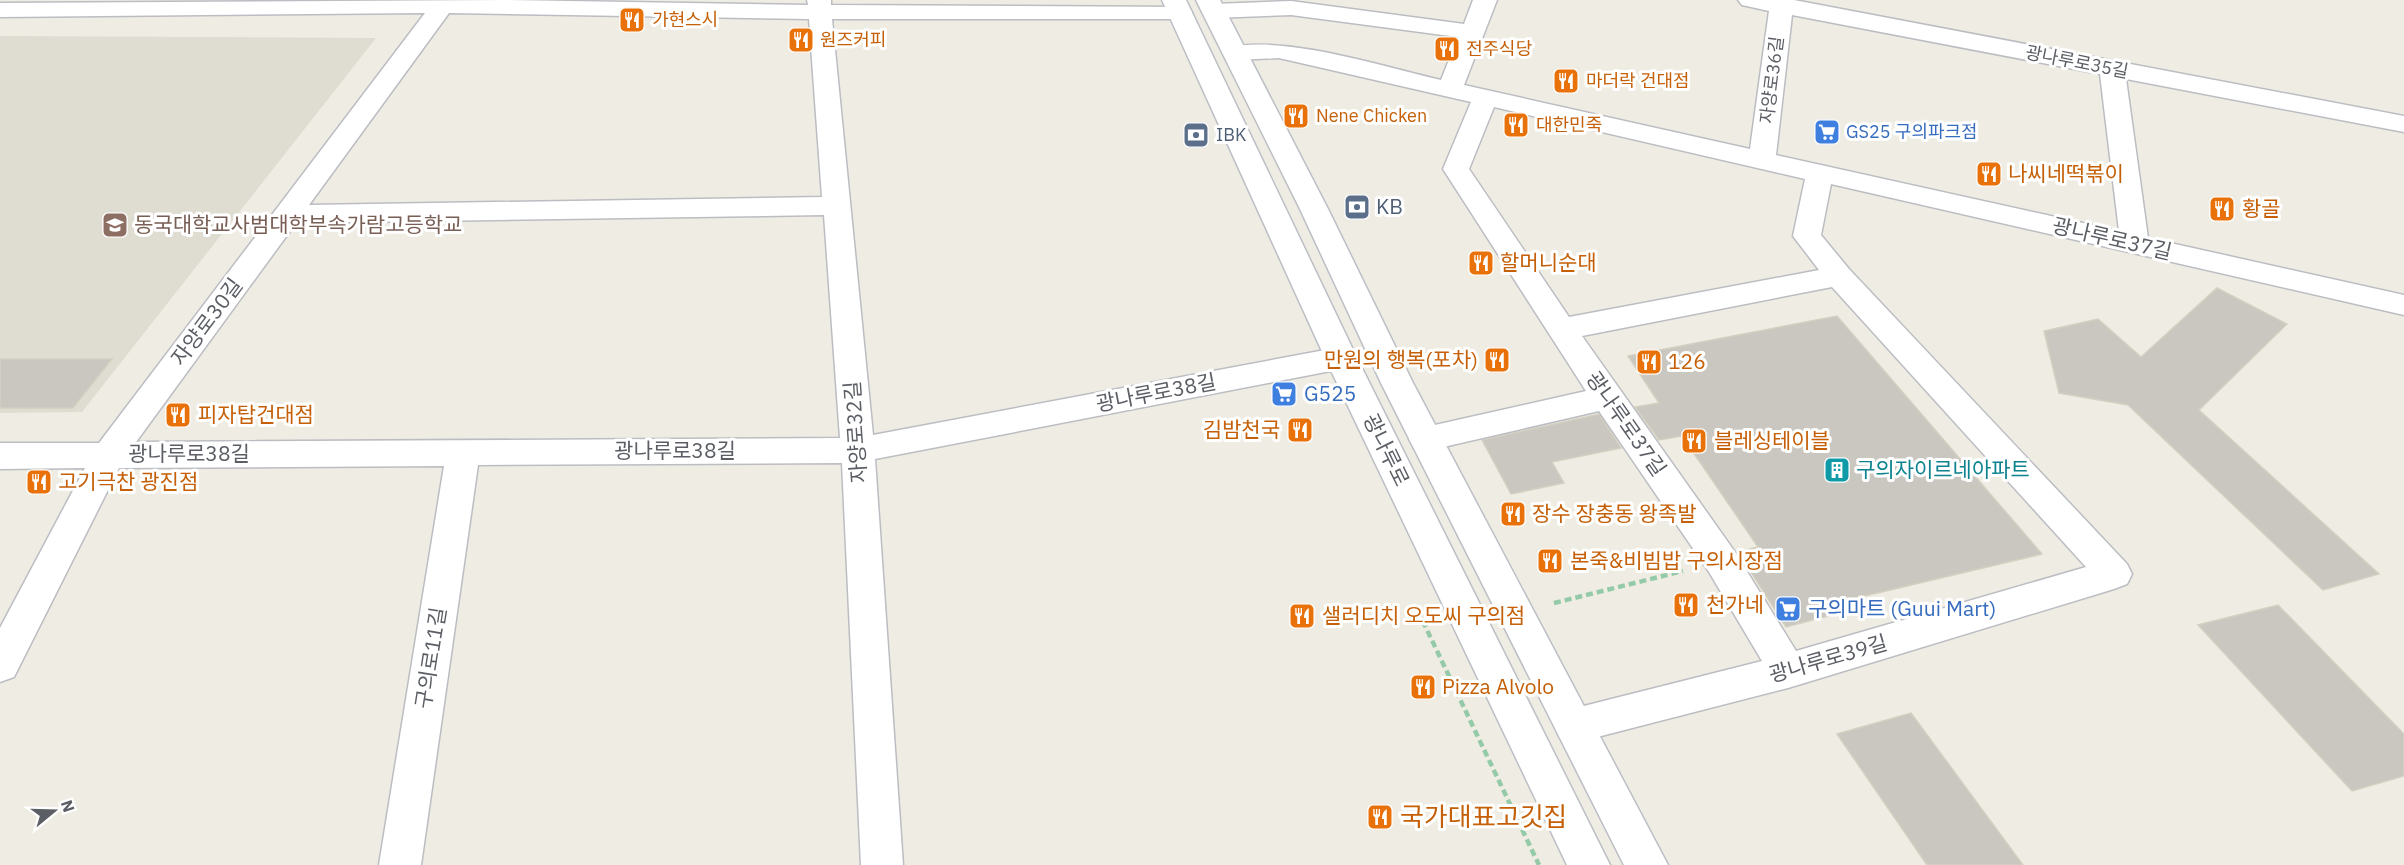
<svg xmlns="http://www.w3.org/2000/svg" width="2404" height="865" viewBox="0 0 2404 865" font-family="'IBM Plex Sans','Noto Sans KR',sans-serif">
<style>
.education{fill:#dfddd2}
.building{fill:#cac7c0;stroke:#d4d0c1;stroke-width:1.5}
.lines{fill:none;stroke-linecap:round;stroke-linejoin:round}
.street-casing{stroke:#bbbdc3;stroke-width:3}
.secondary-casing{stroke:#bbbfc6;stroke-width:3}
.path{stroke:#95caa8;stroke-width:4.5;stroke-dasharray:7 4;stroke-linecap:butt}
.street{fill:#fff;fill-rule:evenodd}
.secondary{fill:#fff;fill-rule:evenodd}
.labels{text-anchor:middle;stroke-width:6;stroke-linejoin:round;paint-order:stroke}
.far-food-label{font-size:18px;fill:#c56008;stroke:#fff;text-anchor:start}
.far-street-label{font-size:18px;fill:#5b5f65;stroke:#fff}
.far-shop-label{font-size:18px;fill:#366cbe;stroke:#fff;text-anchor:start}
.far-service-label{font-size:18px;fill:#4e5e75;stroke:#fff;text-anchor:start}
.food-label{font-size:21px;fill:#c56008;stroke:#fff;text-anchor:start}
.service-label{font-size:21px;fill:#4e5e75;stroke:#fff;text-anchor:start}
.education-label{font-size:21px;fill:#785e54;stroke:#fff;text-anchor:start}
.street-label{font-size:21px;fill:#5b5f65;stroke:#fff}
.shop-label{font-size:21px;fill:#366cbe;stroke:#fff;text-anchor:start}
.culture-label{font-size:21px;fill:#0d838f;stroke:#fff;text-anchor:start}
.near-food-label{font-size:26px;fill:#c56008;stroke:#fff;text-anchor:start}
</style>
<rect width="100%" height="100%" fill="#efede3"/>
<path class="education" d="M0,36L376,38L82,412L0,413Z"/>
<path class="building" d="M2217,288L2287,324L2199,410L2379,574L2323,590L2128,405L2059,393L2044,331L2098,319L2141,357Z
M1837,316L2042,554L1852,599L1859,608L1786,627L1738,552L1758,547L1682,436L1659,440L1635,407L1659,403L1628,356Z
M0,359H112L73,408H0Z
M1599,414L1621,448L1552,462L1564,483L1511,494L1482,440Z
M2278,605L2404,734V776L2352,791L2198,625Z
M1911,713L2023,865H1927L1837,734Z"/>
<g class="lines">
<g class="street-casing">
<path id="street" d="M504,0L808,5L807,0H831V5L1188,7L1192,12L1188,17L1180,19H832L873,435L1341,347L1352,350L1357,358L1352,366L1341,369L875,459L903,865H861L842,463L478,465L421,865H379L444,466L119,468L14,677L0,682V628L85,468L0,469V443H99L425,13L0,17V3ZM449,13L809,19L822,197L309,205ZM824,215L840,438L136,442L296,223Z
M1473,0H1497L1464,85L1750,149L1769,11L1742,5L1738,0H1794L2404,116V132L2126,79L2148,238L2404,295V315L1831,184L1821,235L1849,269L2127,564L2132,574L2127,584L2114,589L1788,688L1574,743L1560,738L1554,725L1560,712L1762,661L1709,572L1599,411L1426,451L1414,448L1409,439L1414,430L1426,427L1586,391L1443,169L1471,102L1279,58L1236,60L1227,58L1224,53L1227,48C1283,34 1384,67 1441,80L1458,37L1291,15L1214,18L1206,16L1202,11L1206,6L1214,4L1291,1L1464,24ZM1792,15L2100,74L2119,231L1776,155ZM1494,107L1805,179L1793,236L1819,270L1569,317L1469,169ZM1832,287L2086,567L1796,651L1735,552L1582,336Z"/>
</g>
<g class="secondary-casing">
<path id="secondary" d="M1162,0H1186L1357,358L1610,865H1567L1325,358Z
M1196,0H1220L1328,209L1413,383L1668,865H1624L1381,383L1300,209Z"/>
</g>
<path class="path" d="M1554,603L1683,571
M1418,611L1539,865"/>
<use href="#street" class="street"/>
<use href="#secondary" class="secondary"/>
</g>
<defs>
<g id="restaurant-square" transform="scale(1.35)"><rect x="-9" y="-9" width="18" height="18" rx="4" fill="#e8710a" stroke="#fff"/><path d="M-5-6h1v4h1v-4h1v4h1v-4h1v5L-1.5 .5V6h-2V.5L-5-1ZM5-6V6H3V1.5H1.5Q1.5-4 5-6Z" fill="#fff"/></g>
<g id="supermarket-square" transform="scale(1.35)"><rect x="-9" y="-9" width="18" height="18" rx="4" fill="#3f7fe0" stroke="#fff"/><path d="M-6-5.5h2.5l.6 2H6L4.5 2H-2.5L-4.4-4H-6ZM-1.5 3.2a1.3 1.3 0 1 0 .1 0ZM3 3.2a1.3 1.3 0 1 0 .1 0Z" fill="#fff"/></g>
<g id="bank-square" transform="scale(1.35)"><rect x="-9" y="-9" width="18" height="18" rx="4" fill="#5c6f8a" stroke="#fff"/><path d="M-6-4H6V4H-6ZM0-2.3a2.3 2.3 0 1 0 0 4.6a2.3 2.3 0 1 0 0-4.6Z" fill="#fff"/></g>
<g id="school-square" transform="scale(1.35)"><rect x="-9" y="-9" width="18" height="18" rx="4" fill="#8d6e63" stroke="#fff"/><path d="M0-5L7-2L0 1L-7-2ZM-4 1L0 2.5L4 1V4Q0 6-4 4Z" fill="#fff"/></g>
<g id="building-square" transform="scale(1.35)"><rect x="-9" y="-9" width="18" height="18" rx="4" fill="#0f9aa8" stroke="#fff"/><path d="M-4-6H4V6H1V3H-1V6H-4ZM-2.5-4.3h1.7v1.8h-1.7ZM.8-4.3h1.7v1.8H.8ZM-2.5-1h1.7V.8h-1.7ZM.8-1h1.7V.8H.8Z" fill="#fff"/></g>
</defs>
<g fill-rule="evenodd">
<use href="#restaurant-square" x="632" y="20"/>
<use href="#restaurant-square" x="801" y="40"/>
<use href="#restaurant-square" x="1447" y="49"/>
<use href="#restaurant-square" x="1566" y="81"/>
<use href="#restaurant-square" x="1296" y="116"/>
<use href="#restaurant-square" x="1516" y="125"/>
<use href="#supermarket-square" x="1827" y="132"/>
<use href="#bank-square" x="1196" y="135"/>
<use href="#restaurant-square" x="1989" y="174"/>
<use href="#bank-square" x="1357" y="207"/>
<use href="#restaurant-square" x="2222" y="209"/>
<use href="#school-square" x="115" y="225"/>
<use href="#restaurant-square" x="1481" y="263"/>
<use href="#restaurant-square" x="1497" y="360"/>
<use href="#restaurant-square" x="1649" y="362"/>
<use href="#supermarket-square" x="1284" y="394"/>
<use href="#restaurant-square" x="178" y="415"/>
<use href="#restaurant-square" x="1300" y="430"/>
<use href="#restaurant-square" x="1694" y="441"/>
<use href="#building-square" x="1837" y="470"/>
<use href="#restaurant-square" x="39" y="482"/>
<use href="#restaurant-square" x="1513" y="514"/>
<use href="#restaurant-square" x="1550" y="561"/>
<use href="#restaurant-square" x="1686" y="605"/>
<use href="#supermarket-square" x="1788" y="609"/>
<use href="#restaurant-square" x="1302" y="616"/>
<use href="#restaurant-square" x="1423" y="687"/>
<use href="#restaurant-square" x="1380" y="817"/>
</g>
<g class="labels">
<g class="far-food-label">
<text x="652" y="26">가현스시</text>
<text x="820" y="46">원즈커피</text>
<text x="1466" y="55">전주식당</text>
<text x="1586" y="87">마더락 건대점</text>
<text x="1316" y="122">Nene Chicken</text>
<text x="1536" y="131">대한민죽</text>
</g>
<g class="far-street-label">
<text transform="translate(2077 62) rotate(11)" y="6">광나루로35길</text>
<text transform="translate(1772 80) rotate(-83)" y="6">자양로36길</text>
</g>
<g class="far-shop-label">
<text x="1846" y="138">GS25 구의파크점</text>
</g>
<g class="far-service-label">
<text x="1216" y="141">IBK</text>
</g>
<g class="food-label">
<text x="2008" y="181">나씨네떡볶이</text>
<text x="2242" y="216">황골</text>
<text x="1500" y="270">할머니순대</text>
<text x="1478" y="367" text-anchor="end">만원의 행복(포차)</text>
<text x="1668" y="369">126</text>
<text x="198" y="422">피자탑건대점</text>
<text x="1280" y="437" text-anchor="end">김밤천국</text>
<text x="1714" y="448">블레싱테이블</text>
<text x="58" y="489">고기극찬 광진점</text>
<text x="1532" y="521">장수 장충동 왕족발</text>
<text x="1570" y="568">본죽&amp;비빔밥 구의시장점</text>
<text x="1706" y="612">천가네</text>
<text x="1322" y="623">샐러디치 오도씨 구의점</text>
<text x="1442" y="694">Pizza Alvolo</text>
</g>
<g class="service-label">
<text x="1376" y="214">KB</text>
</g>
<g class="education-label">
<text x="134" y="232">동국대학교사범대학부속가람고등학교</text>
</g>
<g class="street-label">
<text transform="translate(2112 239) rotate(13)" y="7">광나루로37길</text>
<text transform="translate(207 322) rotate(-53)" y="7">자양로30길</text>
<text transform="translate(1156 393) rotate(-11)" y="7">광나루로38길</text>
<text transform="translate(1626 424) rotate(55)" y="7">광나루로37길</text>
<text transform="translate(856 432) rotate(-94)" y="7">자양로32길</text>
<text transform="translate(1386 450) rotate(64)" y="7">광나루로</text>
<text x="675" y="458">광나루로38길</text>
<text x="189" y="461">광나루로38길</text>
<text transform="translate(431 658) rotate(-81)" y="7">구의로11길</text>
<text transform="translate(1828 659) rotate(-16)" y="7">광나루로39길</text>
</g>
<g class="shop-label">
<text x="1304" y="401">G525</text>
<text x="1808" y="616">구의마트 (Guui Mart)</text>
</g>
<g class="culture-label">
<text x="1856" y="477">구의자이르네아파트</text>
</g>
<g class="near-food-label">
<text x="1400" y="826">국가대표고깃집</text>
</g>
</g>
<g transform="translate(54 811) rotate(71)" stroke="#ffffff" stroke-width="4.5" paint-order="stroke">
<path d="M0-4.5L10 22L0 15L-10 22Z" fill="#5b5f65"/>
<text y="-9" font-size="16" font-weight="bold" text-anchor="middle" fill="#5b5f65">N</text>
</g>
</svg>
